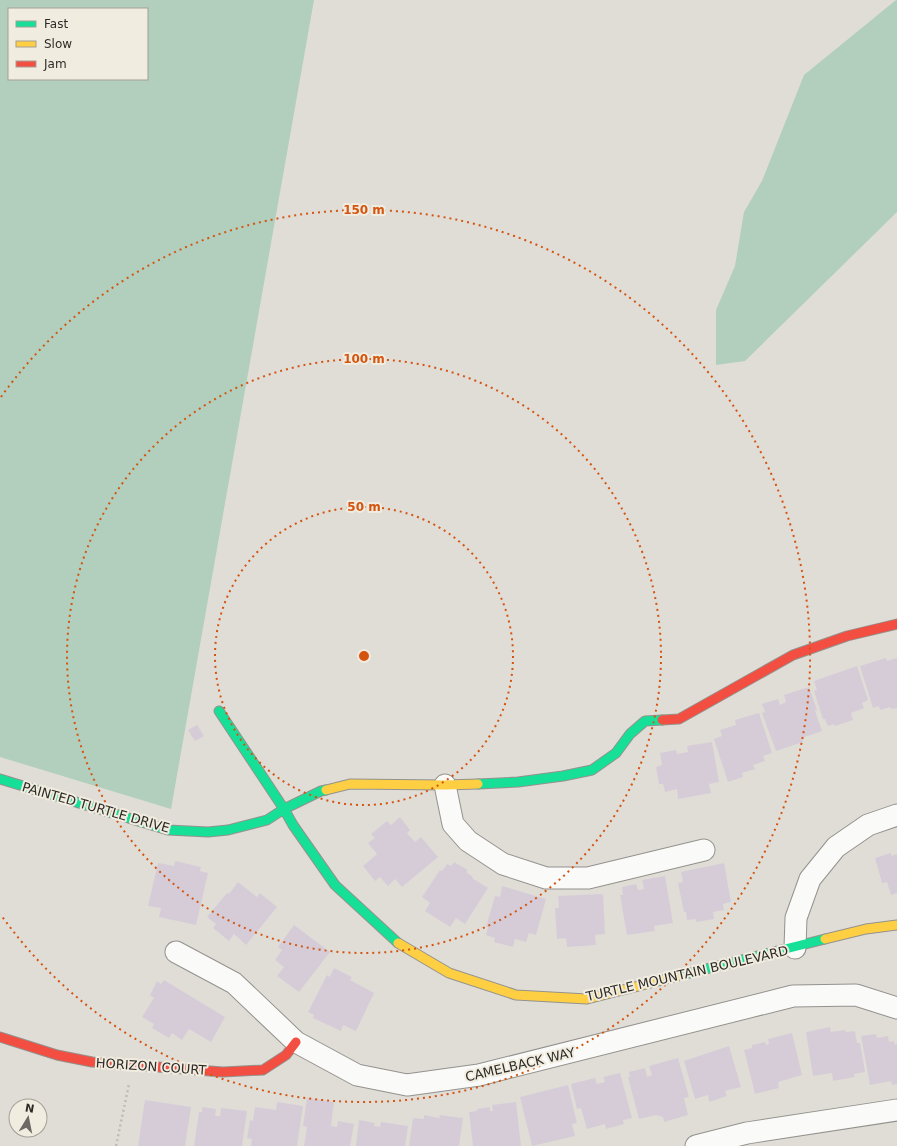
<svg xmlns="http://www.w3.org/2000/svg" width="897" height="1146" viewBox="0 0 897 1146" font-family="'DejaVu Sans',sans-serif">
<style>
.green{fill:#b1cfbc;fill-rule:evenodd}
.building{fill:#d6ccd8}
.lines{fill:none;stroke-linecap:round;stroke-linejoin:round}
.street-casing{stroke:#94928d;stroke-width:23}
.fast-casing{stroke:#94928d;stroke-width:11}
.slow-casing{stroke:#94928d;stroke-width:11}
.jam-casing{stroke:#94928d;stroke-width:11}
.path{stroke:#bdbbb9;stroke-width:2.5;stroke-dasharray:2 3;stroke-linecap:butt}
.street{stroke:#fafaf9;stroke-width:21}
.fast{stroke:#16e098;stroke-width:9}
.slow{stroke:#ffcf43;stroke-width:9}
.jam{stroke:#f24e42;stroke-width:9}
.ring{fill:none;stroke:#d5540f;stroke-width:2;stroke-dasharray:2 4}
.labels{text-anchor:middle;stroke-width:4;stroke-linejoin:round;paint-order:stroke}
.street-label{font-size:13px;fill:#2e2b27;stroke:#f1ece0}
.centre{fill:#d5540f;stroke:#f1ece0;stroke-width:2}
.ring-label{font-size:12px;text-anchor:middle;font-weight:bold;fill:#d5540f;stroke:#f1ece0;stroke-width:4;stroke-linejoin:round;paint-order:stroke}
</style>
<rect width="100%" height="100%" fill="#e0ddd7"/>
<path class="green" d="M0,0H314L171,809L0,757ZM9,9H147V79H9Z
M896,0H897V212L745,361L716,365V310L735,266L744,212L762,181L804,75Z"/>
<path class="building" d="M886,658L887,661L897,658V708L891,709L890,707L880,710L879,706L873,708L860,666Z
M857,666L868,700L862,703L864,708L851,713L853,720L835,726L834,724L828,726L825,719H823L814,691L817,690L814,681Z
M809,687L817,710L815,711L822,731L802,738L803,742L776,751L762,713L765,712L762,704L778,699L780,705L786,702L784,695Z
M759,713L772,753L763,756L765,761L753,765L755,769L742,773L743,777L728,782L714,739L722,736L720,730L736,725L735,720Z
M197,725L204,736L195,741L188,730Z
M712,742L719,782L709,784L711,793L678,799L677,789L665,792L663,784H659L656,767L662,765L660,753L676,750L677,754L688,752L687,746Z
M400,817L410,830L407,833L415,842L421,837L438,857L402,887L395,879L388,886L380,877L375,881L363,866L377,854L368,843L375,838L371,834L387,821L391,825Z
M891,853V856L897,854V893L891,895L887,882L882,883L875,858Z
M175,861L201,867L200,871L208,873L196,925L159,917L161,908L148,906L158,863L174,866Z
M454,862L468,870L466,872L473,877L472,878L488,888L465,924L456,918L450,927L425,911L430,903L422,897L440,870L442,871L447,864L451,866Z
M724,863L731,902L723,904L724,910L713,912L714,919L696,922V919L687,920L686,912H684L678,883L683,882L681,872Z
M665,876L673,923L654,926L655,931L627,935L620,895H623L622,887L636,884L638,890L644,889L642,880Z
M238,882L257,897L260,893L277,907L246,945L234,934L229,941L213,928L216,924L207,917L227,893L229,894Z
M502,886L546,899L536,935L529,933L526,942L515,939L513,947L494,942L495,938L486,935L488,927H486L495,896L500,897Z
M603,894L605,934L595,935L596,945L567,947L566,938L557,939L555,908H559L558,896Z
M294,925L330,952L299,992L277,976L284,967L275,960L282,950L278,947Z
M334,968L352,977L350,980L374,993L356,1031L343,1025L341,1031L313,1018L314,1015L308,1012L327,975L330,977Z
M164,980L225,1017L211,1042L189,1029L182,1040L172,1033L169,1038L152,1028L154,1024L142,1017L154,998L150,995L157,981L161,984Z
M830,1027L831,1032L845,1030L846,1032L855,1031L857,1043H860L865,1072L854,1074L855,1077L833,1081L832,1073L813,1076L806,1032Z
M792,1033L802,1075L778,1082L779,1088L755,1094L744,1050L752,1048V1045L765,1042L766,1045L769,1044L768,1039Z
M876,1034L877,1038L888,1036L889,1042L894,1041L895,1045L897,1044V1084L892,1085L891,1081L870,1085L861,1036Z
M729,1046L741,1087L725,1091L727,1096L709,1102L708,1095L695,1099L684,1061Z
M678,1058L689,1097L684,1098L688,1115L664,1122L663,1117L656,1115L639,1119L628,1077H630L629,1072L645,1068L647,1077L652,1075L649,1066Z
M620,1073L632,1118L623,1120L624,1124L606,1129L605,1124L587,1129L581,1108L577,1109L571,1084L595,1078L597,1084L605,1082L603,1077Z
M568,1085L577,1123L572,1124L575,1136L532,1146L520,1097Z
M307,1098L334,1102L331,1126L337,1127L338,1121L354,1124L350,1146H304L307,1127L303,1126Z
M145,1100L191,1107L185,1146H138Z
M277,1102L303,1106L297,1146H251L252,1139L247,1138L250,1120L253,1121L255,1107L276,1110Z
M516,1102L521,1146H473L469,1112L477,1111V1109L490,1107V1111H493L492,1105Z
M202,1107L216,1109L215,1116H220L221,1108L247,1111L242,1146H194L199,1112H202Z
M424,1115L439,1118L440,1115L463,1118L459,1146H409L413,1118L424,1119Z
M359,1120L375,1123L374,1126L380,1127L381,1122L408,1126L405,1146H356Z"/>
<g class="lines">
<g class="street-casing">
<path id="street" d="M445,785L453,824L468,841L503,864L546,878H588L704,850
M795,948L796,918L810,879L836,847L868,825L897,815
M176,952L234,983L296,1042L357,1075L407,1085L479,1075L793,996L856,995L897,1008
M696,1146L747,1133L897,1110"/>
</g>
<g class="fast-casing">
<path id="fast" d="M219,711L284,809L293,825L335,885L398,943
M0,779L168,830L208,832L228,830L267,820L284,809L321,791L326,790
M478,784L518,782L563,776L592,770L616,753L630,734L645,721L662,720
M678,976L825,939"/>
</g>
<g class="slow-casing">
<path id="slow" d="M326,790L350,784L445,785L478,784
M825,939L866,929L897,925
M398,943L449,973L516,995L587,999L678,976"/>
</g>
<g class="jam-casing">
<path id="jam" d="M662,720L679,719L793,655L847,636L897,624
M0,1037L57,1055L92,1062L223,1072L263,1070L286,1055L296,1042"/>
</g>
<path class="path" d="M116,1146L129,1084"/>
<use href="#street" class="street"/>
<use href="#fast" class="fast"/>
<use href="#slow" class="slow"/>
<use href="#jam" class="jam"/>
</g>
<g class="ring">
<circle cx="364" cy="656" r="149"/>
<circle cx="364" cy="656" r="297"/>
<path d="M1 397A446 446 0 1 1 1 915"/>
</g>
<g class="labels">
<g class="street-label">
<text transform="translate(96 807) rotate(16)" y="5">PAINTED TURTLE DRIVE</text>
<text transform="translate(687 973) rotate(-13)" y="5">TURTLE MOUNTAIN BOULEVARD</text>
<text transform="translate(520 1064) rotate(-13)" y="5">CAMELBACK WAY</text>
<text transform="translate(151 1066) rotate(4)" y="5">HORIZON COURT</text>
</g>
</g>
<circle cx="364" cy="656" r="6" class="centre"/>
<g class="ring-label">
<text x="364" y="214">150 m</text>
<text x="364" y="363">100 m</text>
<text x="364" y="511">50 m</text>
</g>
<rect x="8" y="8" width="140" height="72" fill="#f1ece0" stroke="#a39f96"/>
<rect x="16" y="21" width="20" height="6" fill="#16e098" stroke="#a39f96"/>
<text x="44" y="28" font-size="12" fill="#2e2b27">Fast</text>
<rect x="16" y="41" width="20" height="6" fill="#ffcf43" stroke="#a39f96"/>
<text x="44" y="48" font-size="12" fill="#2e2b27">Slow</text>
<rect x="16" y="61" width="20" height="6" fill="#f24e42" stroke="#a39f96"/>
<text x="44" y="68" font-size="12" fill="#2e2b27">Jam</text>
<g transform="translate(28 1118) rotate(10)"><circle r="19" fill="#f1ece0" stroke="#a39f96"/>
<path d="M0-3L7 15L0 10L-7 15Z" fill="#6c6965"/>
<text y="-6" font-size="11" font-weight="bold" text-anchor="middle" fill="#2e2b27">N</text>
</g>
</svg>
